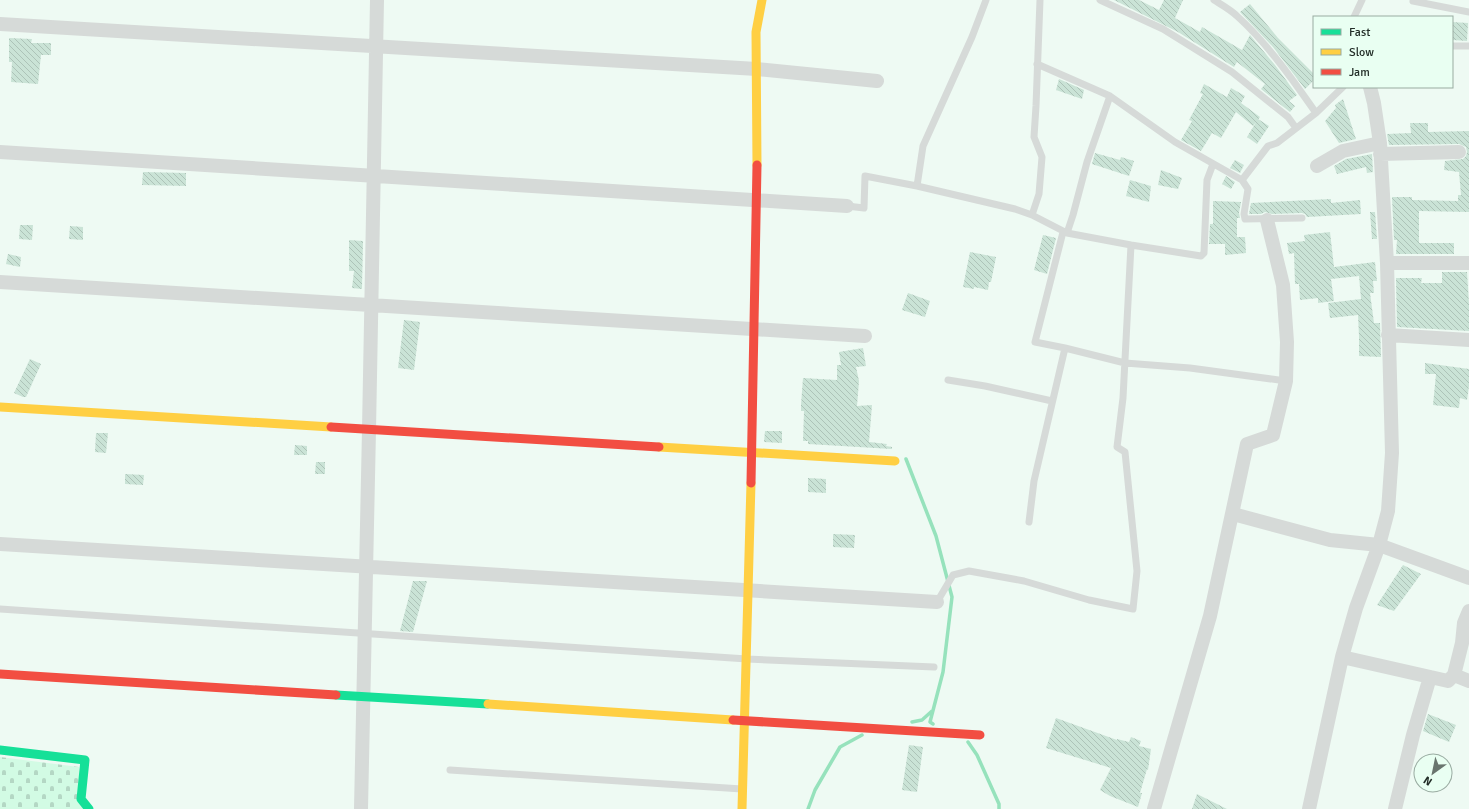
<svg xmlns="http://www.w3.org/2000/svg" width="1469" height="809" viewBox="0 0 1469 809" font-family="Signika,sans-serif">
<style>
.cemetery{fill:url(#cemetery-stones)}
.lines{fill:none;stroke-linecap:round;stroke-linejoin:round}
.stream{stroke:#96e2bc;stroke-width:3.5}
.building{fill:url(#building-back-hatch)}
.lane{stroke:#d6dad8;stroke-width:7}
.street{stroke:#d6dad8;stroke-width:14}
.fast{stroke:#16e098;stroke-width:9}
.slow{stroke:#ffcf43;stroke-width:9}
.jam{stroke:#f24e42;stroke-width:9}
</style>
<defs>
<pattern id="cemetery-stones" width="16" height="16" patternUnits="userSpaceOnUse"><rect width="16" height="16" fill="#d2fbe4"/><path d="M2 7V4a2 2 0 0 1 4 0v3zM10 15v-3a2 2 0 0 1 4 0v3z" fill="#b4d7c4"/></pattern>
<pattern id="building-back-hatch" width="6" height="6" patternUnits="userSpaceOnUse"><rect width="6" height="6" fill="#cae3d6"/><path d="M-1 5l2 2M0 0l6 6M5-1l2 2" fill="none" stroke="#adc3b8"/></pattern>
</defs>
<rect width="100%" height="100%" fill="#eefaf3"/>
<path class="cemetery" d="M0,757L79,767L84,809H0Z"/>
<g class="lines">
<path class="stream" d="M906,459L936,536L952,597L943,672L930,722L933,724
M912,722L922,720L932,711
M968,742L977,755L999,804V809
M808,809L815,790L840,747L862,735"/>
</g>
<path class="building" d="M1114,0H1139L1159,10L1164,0H1183L1175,18L1200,32L1202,27L1242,50L1250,35L1275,65L1297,95L1289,101L1295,106L1290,112L1261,89L1265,84L1237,62L1234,67L1178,32Z
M1250,4L1278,38L1314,74V80L1305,89L1273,47L1240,12Z
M1452,22L1468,23L1467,41L1453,40V31H1452Z
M9,38L32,39L31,43H51V55H41L38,84L11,82L12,62H9Z
M1059,79L1084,90L1082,99L1056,90Z
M1204,84L1227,97L1231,88L1245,96L1241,103L1260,117L1253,126L1236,112L1221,138L1212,133L1201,151L1181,140L1192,121L1189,120L1203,94L1200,93Z
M1343,99L1356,139L1339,143L1325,121L1336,108L1335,105Z
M1258,119L1269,126L1257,144L1247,137Z
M1410,123H1428V132L1469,131V212L1419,211V243H1454V254H1396L1397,240H1394L1392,197H1412V200L1458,201V195H1461L1459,172L1444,170L1445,161L1463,159L1466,156L1467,152L1466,147L1459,144L1389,145L1387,134L1411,133Z
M1095,153L1120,160L1121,157L1134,161L1129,176L1092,164Z
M1372,154L1373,172L1367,173L1366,167L1337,174L1334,166L1346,159Z
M1235,160L1244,165L1240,173L1230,168Z
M1161,170L1182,178L1178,189L1158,185Z
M143,172L186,173V186L142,185Z
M1226,176L1235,182L1231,189L1222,184Z
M1130,180L1151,186L1149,202L1126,196Z
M1331,199V203L1360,200L1361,214L1307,217L1305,214L1302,213L1272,214L1265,212L1261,214H1249L1251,203Z
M1213,201L1241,202L1239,213L1240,218H1237V237H1245L1246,253L1225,255V244H1209L1210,224H1213Z
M1370,212H1375L1377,239H1372Z
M20,225H33L32,240L19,239Z
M70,226L83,227V240L69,239Z
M1330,232L1334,267L1375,262L1377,281H1373L1374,293H1370L1374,323H1380L1381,357L1359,356V336L1358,315L1330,318L1328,303L1361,299L1359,276L1331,279L1334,301L1318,303V298L1300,300L1299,284H1295L1294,253L1289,254L1287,243L1305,241L1304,235Z
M1043,235L1056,238L1047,274L1034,270Z
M349,240L363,241L362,289L352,288L354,271H349Z
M970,252L996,257L991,282H989L988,290L974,287V289L963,287Z
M8,254L21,257L20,267L6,264Z
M1442,272H1467L1469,304V331L1397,327L1396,278H1422L1421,283H1442Z
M908,293L930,301L925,317L902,310Z
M404,320L420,322L414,370L398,368Z
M863,348L866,366L856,367L859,381L857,406L872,405L869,442L887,444L886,446L892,447V449L808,444V441H803L804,411H801V405L803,378L837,380V365H841L839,352Z
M30,359L41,364L26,397H23L14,393Z
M1425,363L1469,369V386L1467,400L1460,398L1459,408L1433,405L1436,374H1425Z
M765,431H782V443L764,442Z
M96,433H108L106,453L95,452Z
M295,445L307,446V455H294Z
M316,462H325V474H315Z
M125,474L144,475L143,485L125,484Z
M808,478L826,479V493L808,492Z
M833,534L855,535L854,548L833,547Z
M1403,565L1421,574L1394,611L1377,605Z
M413,581H427L413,632L400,631Z
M1428,714L1456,725L1449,742L1423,731Z
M1056,718L1117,740V739L1129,742L1131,737L1141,741L1139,746L1151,749L1148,770L1147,769L1140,793H1142L1138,807L1110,796L1100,790L1111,768L1046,748Z
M909,745L923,747L917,792L902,790Z
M1197,794L1227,809H1192Z"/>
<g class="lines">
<path class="lane" d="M1100,0L1163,29L1232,72L1288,117L1296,128
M1214,0C1222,5 1231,10 1237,16C1267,43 1293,80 1316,113
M1413,1L1469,12
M1354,17L1362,0
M1452,46H1469
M1037,64L1110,96L1175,142L1242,180L1248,189L1244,214L1245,219L1302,218
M1242,180L1268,146L1277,143L1316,113L1343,87
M917,186L923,146L972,37L986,0
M847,206L864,208L865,176L917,186L1015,209L1032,215L1067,233L1131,245L1201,256L1204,253L1207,180L1213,164
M1032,215L1039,194L1042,157L1034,137L1036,106L1040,0
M1063,232L1035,342L1065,348L1125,363L1190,368L1286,381
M1067,233L1073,215L1087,162L1110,96
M948,380L985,386L1052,401
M1029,522L1034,481L1065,348
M937,602L953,575L969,571L1024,581L1089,600L1133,609L1137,571L1125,452L1117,447L1123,398L1131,245
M0,609L747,659L934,667
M450,770L742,789"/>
<path class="street" d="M0,24L757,69L877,81
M0,152L847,206
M1380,154L1459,152
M1317,166L1343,151L1380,143
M1387,263H1469
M0,282L865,336
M1388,335L1469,340
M1233,514L1330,540L1379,545L1469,578
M0,544L937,602
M1342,657L1448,681L1454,675L1462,643L1464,623L1469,611
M1454,675L1469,681
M361,809L369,430L377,0
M1154,809L1210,616L1247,444L1273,435L1286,381L1287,342L1283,285L1267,220
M1309,809L1342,657L1356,608L1379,545L1388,511L1392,453L1387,263L1380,143L1374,103L1370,87
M1395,809L1413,735L1430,677"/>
<path class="fast" d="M336,695L488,704
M0,750L85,760L81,799L89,809"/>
<path class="slow" d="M757,165L756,32L762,0
M0,407L331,427
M659,447L895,461
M488,704L733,720
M742,809L751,483"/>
<path class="jam" d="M331,427L659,447
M751,483L757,165
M0,674L336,695
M733,720L980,735"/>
</g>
<rect x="1313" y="16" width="140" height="72" fill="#e9fff2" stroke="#99aba1"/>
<rect x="1321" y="29" width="20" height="6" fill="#16e098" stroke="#99aba1"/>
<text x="1349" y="36" font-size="12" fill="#222d27">Fast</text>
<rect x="1321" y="49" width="20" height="6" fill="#ffcf43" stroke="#99aba1"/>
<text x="1349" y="56" font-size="12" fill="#222d27">Slow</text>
<rect x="1321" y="69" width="20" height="6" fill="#f24e42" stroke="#99aba1"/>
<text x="1349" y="76" font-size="12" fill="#222d27">Jam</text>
<g transform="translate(1433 773) rotate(213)"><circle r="19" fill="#e9fff2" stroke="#99aba1"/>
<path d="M0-3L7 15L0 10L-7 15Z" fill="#69756e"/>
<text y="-6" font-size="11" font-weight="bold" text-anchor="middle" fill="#222d27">N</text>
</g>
</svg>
